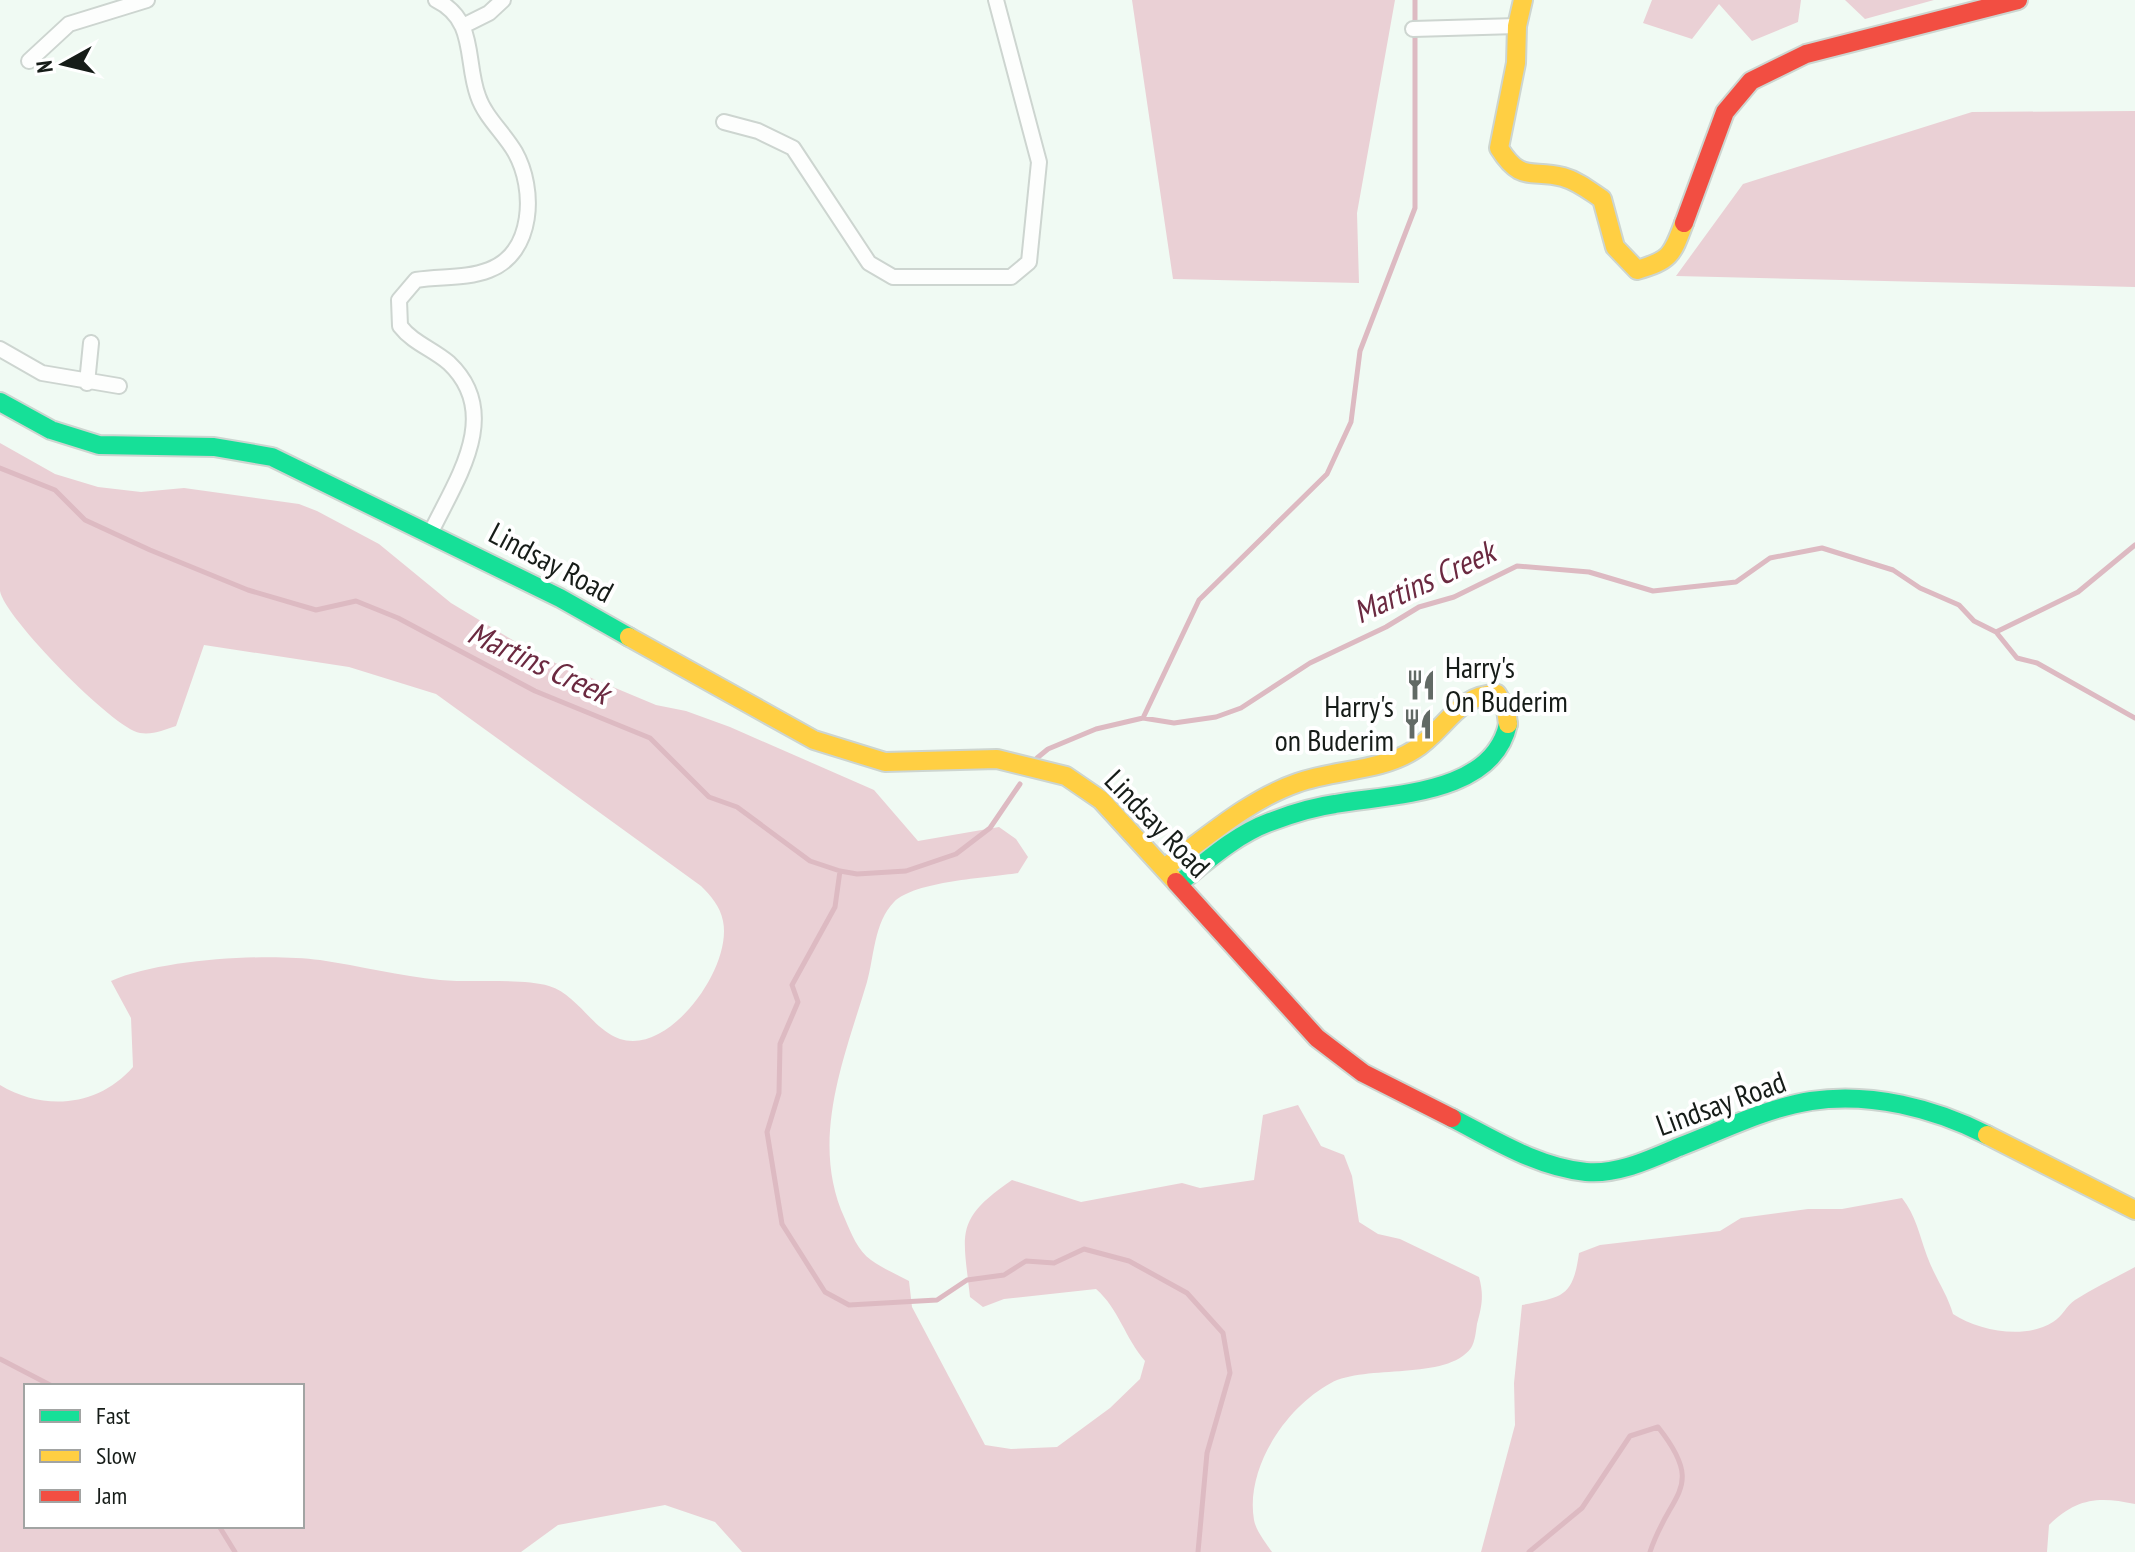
<svg xmlns="http://www.w3.org/2000/svg" width="2135" height="1552" viewBox="0 0 2135 1552" font-family="'PT Sans Narrow',sans-serif">
<style>
.forest{fill:#ead0d5;fill-rule:evenodd}
.lines{fill:none;stroke-linecap:round;stroke-linejoin:round}
.stream{stroke:#ddbac2;stroke-width:5}
.street-casing{stroke:#cdd5d0;stroke-width:18}
.fast-casing{stroke:#cdd5d0;stroke-width:22}
.slow-casing{stroke:#cdd5d0;stroke-width:22}
.jam-casing{stroke:#cdd5d0;stroke-width:22}
.street{stroke:#fdfefd;stroke-width:14}
.fast{stroke:#16e098;stroke-width:18}
.slow{stroke:#ffcf43;stroke-width:18}
.jam{stroke:#f24e42;stroke-width:18}
.labels{text-anchor:middle;stroke-width:8;stroke-linejoin:round;paint-order:stroke}
.street-label{font-size:30px;fill:#161c18;stroke:#fff}
.poi-label{font-size:30px;fill:#161c18;stroke:#fff;text-anchor:start}
.water-label{font-size:32px;font-style:italic;fill:#6b2940;stroke:#fff}
</style>
<rect width="100%" height="100%" fill="#f0faf3"/>
<path class="forest" d="M1132,0H1395L1357,213L1359,283L1173,279Z
M1652,0H1801L1798,22L1752,41L1719,4L1692,39L1643,23Z
M1845,0H1934L1865,19Z
M2135,111V287L1676,276L1743,184L1972,112Z
M0,443L55,474L98,487L141,492L184,488L299,504L317,511L379,544L451,603L541,657L656,705L686,711L730,727L874,790L918,841L999,827L1016,839L1028,857L1018,873C987,878 915,881 894,902C874,922 874,958 867,982C844,1059 809,1141 845,1219C851,1233 858,1251 871,1260C882,1268 896,1274 909,1281L912,1307L985,1445L1011,1449L1057,1447L1110,1408L1140,1379L1145,1361C1125,1338 1119,1309 1096,1289L1004,1299L983,1307L970,1297C963,1232 954,1220 1012,1180L1081,1202L1182,1183L1200,1188L1254,1180L1263,1115L1298,1105L1321,1146L1344,1155L1352,1176L1359,1222L1378,1234L1400,1239L1479,1277C1484,1295 1482,1306 1477,1324C1476,1331 1475,1342 1471,1348C1447,1381 1365,1364 1331,1383C1286,1407 1245,1468 1254,1520C1256,1531 1266,1543 1272,1552H742L715,1522L665,1505L558,1525L521,1552H0V1085C45,1112 99,1106 133,1067L131,1018L111,981C162,959 265,953 320,960C360,966 400,976 440,980C470,983 522,978 549,986C582,996 597,1041 633,1041C679,1041 732,964 723,921C720,906 711,896 701,886L436,694L349,667L204,645L176,726C164,730 153,735 140,733C114,729 4,617 0,591C0,550 0,487 0,443ZM26,1386H302V1526H26Z
M1902,1198C1916,1216 1919,1234 1927,1256C1934,1276 1947,1293 1953,1314C1979,1331 2025,1340 2053,1322C2062,1317 2066,1306 2075,1300C2094,1288 2115,1278 2135,1267V1504C2099,1496 2076,1498 2049,1525L2047,1552H1481L1515,1425L1514,1383L1522,1305C1563,1297 1573,1297 1579,1253L1600,1245L1720,1231L1741,1218L1808,1209H1842Z"/>
<g class="lines">
<path class="stream" d="M0,468L55,490L85,520L150,550L248,590L316,610L356,601L398,618L535,691L650,738L709,797L737,807L810,861L840,871L857,874L906,871L956,854L990,828L1020,784
M1996,632L2078,592L2135,545
M1143,718L1199,600L1327,474L1351,422L1360,351L1415,208V0
M1037,758L1048,749L1096,729L1143,718L1174,723L1216,717L1241,708L1310,663L1386,627L1419,607L1454,597L1517,566L1589,572L1653,591L1736,582L1770,558L1822,548L1893,570L1920,588L1959,605L1974,621L1996,632L2017,658L2037,663L2135,718
M840,871L835,907L792,985L798,1002L780,1044L779,1093L767,1132L782,1224L825,1292L849,1305L937,1300L967,1280L1004,1275L1026,1261L1054,1263L1084,1249L1129,1261L1187,1293L1223,1333L1230,1373L1207,1453L1198,1552
M0,1359L52,1386
M219,1526L235,1552
M1529,1552L1582,1508L1630,1436L1658,1427C1707,1489 1670,1491 1650,1552"/>
<g class="street-casing">
<path id="street" d="M463,26L489,13L503,0
M1413,29L1517,26
M29,61L69,24L147,0
M724,122L758,131L793,148L869,263L893,277H1011L1029,262L1039,162L996,0
M0,349L42,373L119,386
M87,383L91,343
M431,532C456,480 503,414 449,363C433,349 413,343 400,326L399,300L416,280C440,276 466,279 489,270C534,253 536,189 515,152C504,133 485,117 478,96C465,61 477,20 436,0"/>
</g>
<g class="fast-casing">
<path id="fast" d="M0,402L51,430L99,445L214,447L272,457L560,598L629,637
M1178,884C1207,861 1235,835 1270,822C1291,814 1313,807 1335,804C1391,794 1493,795 1508,724
M1452,1118C1495,1140 1537,1167 1586,1172C1618,1175 1650,1159 1679,1147C1721,1131 1766,1108 1811,1101C1870,1092 1934,1108 1987,1135"/>
</g>
<g class="slow-casing">
<path id="slow" d="M1523,0L1517,26L1516,63L1499,148C1521,183 1530,169 1563,177C1578,181 1590,191 1602,199L1615,247L1637,270C1671,260 1672,255 1684,223
M629,637L814,740L885,762L997,759L1066,776L1101,800L1176,882
M1164,868C1206,838 1248,800 1297,783C1336,769 1379,772 1414,750C1445,731 1457,694 1497,694L1506,709L1508,724
M1987,1135L2135,1210"/>
</g>
<g class="jam-casing">
<path id="jam" d="M1684,223L1725,112L1751,81L1806,54L2018,0
M1176,882L1317,1038L1363,1073L1452,1118"/>
</g>
<use href="#street" class="street"/>
<use href="#fast" class="fast"/>
<use href="#slow" class="slow"/>
<use href="#jam" class="jam"/>
</g>
<defs>
<g id="restaurant-bare" transform="scale(2.4)"><path d="M-5-6h1v4h1v-4h1v4h1v-4h1v5L-1.5 .5V6h-2V.5L-5-1ZM5-6V6H3V1.5H1.5Q1.5-4 5-6Z" fill="#626a65" stroke="#fff" stroke-width="2.5" paint-order="stroke"/></g>
</defs>
<g fill-rule="evenodd">
<use href="#restaurant-bare" x="1421" y="685"/>
<use href="#restaurant-bare" x="1418" y="724"/>
</g>
<g class="labels">
<g class="street-label">
<text transform="translate(551 563) rotate(28)" y="10">Lindsay Road</text>
<text transform="translate(1157 824) rotate(46)" y="10">Lindsay Road</text>
<text transform="translate(1721 1104) rotate(-20)" y="10">Lindsay Road</text>
</g>
<g class="poi-label">
<text x="1445" y="678">Harry's<tspan x="1445" dy="34">On Buderim</tspan></text>
<text x="1394" y="717" text-anchor="end">Harry's<tspan x="1394" dy="34">on Buderim</tspan></text>
</g>
<g class="water-label">
<text transform="translate(1424 582) rotate(-25)" y="11">Martins Creek</text>
<text transform="translate(539 663) rotate(25)" y="11">Martins Creek</text>
</g>
</g>
<rect x="24" y="1384" width="280" height="144" fill="#ffffff" stroke="#a2a4a3" stroke-width="2"/>
<rect x="40" y="1410" width="40" height="12" fill="#16e098" stroke="#a2a4a3" stroke-width="2"/>
<text x="96" y="1424" font-size="24" fill="#161c18">Fast</text>
<rect x="40" y="1450" width="40" height="12" fill="#ffcf43" stroke="#a2a4a3" stroke-width="2"/>
<text x="96" y="1464" font-size="24" fill="#161c18">Slow</text>
<rect x="40" y="1490" width="40" height="12" fill="#f24e42" stroke="#a2a4a3" stroke-width="2"/>
<text x="96" y="1504" font-size="24" fill="#161c18">Jam</text>
<g transform="translate(64 64) rotate(262)" stroke="#ffffff" stroke-width="6" paint-order="stroke">
<path d="M0-6L14 30L0 20L-14 30Z" fill="#161c18"/>
<text y="-12" font-size="22" font-weight="bold" text-anchor="middle" fill="#161c18">N</text>
</g>
</svg>
